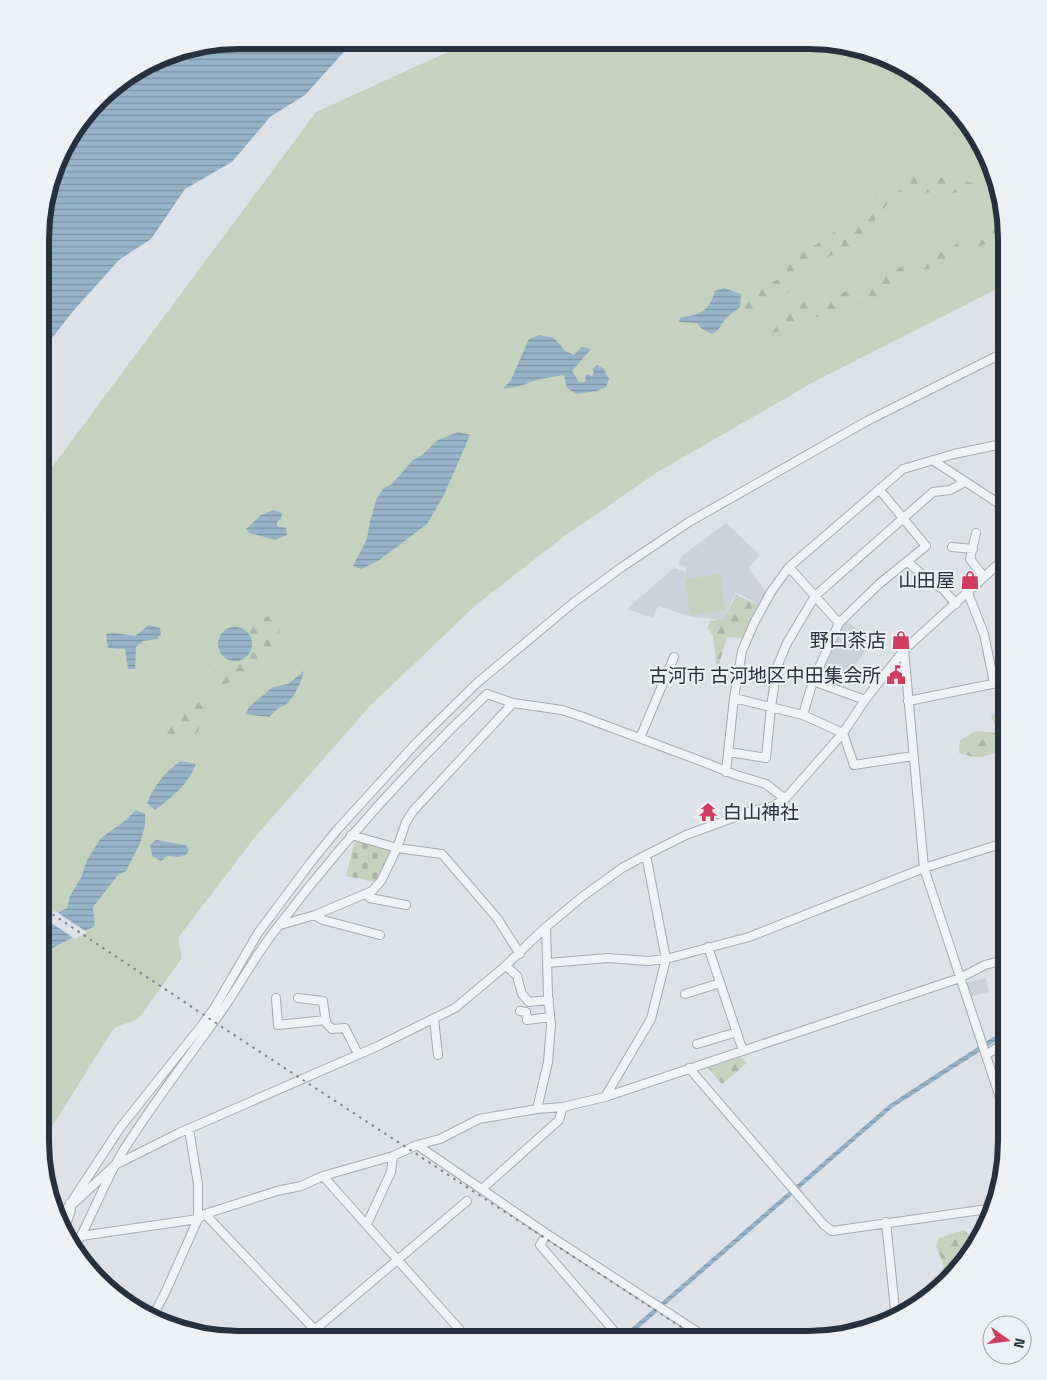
<svg xmlns="http://www.w3.org/2000/svg" width="1047" height="1380" viewBox="0 0 1047 1380" font-family="'Titillium Web','Noto Sans JP',sans-serif">
<style>
.built{fill:#cbd2da}
.green{fill:#c5d2be}
.forest{fill:url(#forest-firs)}
.cemetery{fill:url(#cemetery-stones)}
.water{fill:url(#water-rules)}
.pier{fill:#dde2e8}
.lines{fill:none;stroke-linecap:round;stroke-linejoin:round}
.stream{stroke:#96b4c9;stroke-width:2}
.minor-casing{stroke:#a2a9b2;stroke-width:10}
.minor{stroke:#f0f3f6;stroke-width:8}
.rail{stroke:#768392;stroke-width:2;stroke-dasharray:2.5 5;stroke-linecap:butt}
.labels{text-anchor:middle;stroke-width:4;stroke-linejoin:round;paint-order:stroke}
.poi-label{font-size:19px;fill:#26313f;stroke:#ecf1f5;text-anchor:end}
.rim{fill:none;stroke:#26313f;stroke-width:6}
</style>
<defs>
<pattern id="forest-firs" width="22" height="20" patternUnits="userSpaceOnUse" patternTransform="scale(1.25)"><rect width="22" height="20" fill="#c5d2be"/><path d="M5 1l3.5 6h-7zM16 11l3.5 6h-7z" fill="#a9b5a4"/></pattern>
<pattern id="cemetery-stones" width="16" height="16" patternUnits="userSpaceOnUse" patternTransform="scale(1.25)"><rect width="16" height="16" fill="#c5d2be"/><path d="M2 7V4a2 2 0 0 1 4 0v3zM10 15v-3a2 2 0 0 1 4 0v3z" fill="#a9b5a4"/></pattern>
<pattern id="water-rules" width="6" height="5" patternUnits="userSpaceOnUse" patternTransform="scale(1.25)"><rect width="6" height="5" fill="#96b4c9"/><path d="M0 2.5h6" fill="none" stroke="#7a93a5"/></pattern>
</defs>
<rect width="100%" height="100%" fill="#dde2e8"/>
<path class="built" d="M726,523L760,555L748,568L767,593L759,605L736,592L723,620L692,617L658,606L653,618L627,609L674,568L686,572L687,567L678,564L682,556Z
M847,621L874,641L837,687L816,680L836,636Z
M986,978L989,992L968,997L964,983Z"/>
<path class="green" d="M472,41L835,42L919,74L958,107L986,151L1007,238V284L817,380L656,473L566,535L476,605L369,707L255,837L178,938L182,958L138,1019L114,1028L41,1144V482L316,112Z
M720,574L725,610L690,615L685,579Z"/>
<path class="forest" d="M909,173L983,184L971,191L950,193L898,192L877,216L866,237L850,249L832,255L803,273L788,293L764,312L748,313L735,311L738,298L785,276L792,256L817,244L846,223L882,190Z
M996,226L1005,230L1006,236L962,253L943,267L920,270L898,278L887,295L829,311L790,330L768,333L762,326L802,301L840,294L892,270L918,262Z
M736,595L760,606L744,638L727,637L717,671L713,636L708,628L710,621L724,618Z
M284,614L275,646L261,670L210,690L198,732L165,751L155,728L215,671L258,618Z
M1007,651V678L1001,680L995,654Z
M1005,710L1007,716V748C986,756 982,761 959,753L960,740L976,731L998,733L991,716Z
M741,1057L747,1063L722,1084L708,1068Z
M964,1230L978,1243L974,1251L944,1285L943,1263L936,1246L939,1238Z"/>
<path class="cemetery" d="M355,841L391,850L384,870L377,882L346,876Z"/>
<path class="water" d="M239,40H358L351,44L305,95L270,117L232,162L185,189L151,239L119,260L74,310L41,352L42,212L66,140L108,89L175,51Z
M724,288L741,294L740,307L726,318L718,330L712,334L702,329L697,323L679,322L680,318C700,314 708,313 715,291Z
M539,335L554,338L565,351L574,355L582,347L591,349L572,371L579,382H585L586,374L592,376L594,372L592,369L597,365L604,369L609,379L606,387L596,391L577,394L567,388L564,375L540,379L520,386L503,389L511,380L529,339Z
M458,432L470,435L444,495L427,524L378,561L361,569L353,566L367,539L370,521L377,498L384,488L392,484L412,461L422,455L438,440Z
M273,510L282,513L281,519L277,522V526L286,528L287,535L275,540L250,533L246,529L261,515Z
M149,625L160,628L161,634L157,639L143,641L136,647L135,669H128L125,649L108,648L106,634L114,633L135,636Z
M218 644a17 17 0 1 1 34 0a17 17 0 1 1-34 0Z
M304,671L301,681L294,695L286,705L278,708L269,717L245,714L250,706L273,687L288,684Z
M181,761L196,764C188,785 172,797 155,810L147,803C154,785 166,771 181,761Z
M136,810L145,814V825L141,841L126,871L118,875L93,907L95,926L56,946L40,959V921L67,908L70,896L81,878L87,860L101,838L126,820Z
M156,840L186,845L189,850L187,854L179,857L167,856L161,861L152,856L150,845Z
M47,1017L48,1045L44,1063L46,1077L43,1094L40,1096V1048Z
M1007,1028V1034L892,1108L626,1339H619L890,1104Z"/>
<path class="pier" d="M55,911L87,932L75,939L43,917Z"/>
<g class="lines">
<path class="stream" d="M332,1339C358,1333 370,1333 396,1339"/>
<g class="minor-casing">
<path id="minor" d="M1001,444L1007,460
M934,461L1007,509
M976,533L970,559L984,577
M952,547L973,549
M908,562L930,582L943,589L956,604
M789,567L839,623
M968,593L984,634L994,683
M904,650L924,868L1007,1119
M813,681L865,700
M734,698L803,715L843,733L854,765L913,756
M908,701L1007,681
M513,703L413,811L406,822L397,848L442,854L497,918L520,954
M803,715L813,681L839,623L879,584L926,546L879,489
M640,738L674,657
M729,752L766,758L771,707L777,667L787,643L815,596L933,492L950,490L965,482
M726,772L734,698L742,651L754,623L771,592L789,567L903,469L954,454L1007,443
M367,894L370,898L406,905
M315,915L323,920L380,935
M280,925L315,915L372,891L381,881L397,848L351,835
M708,947L743,1051
M548,963L608,958L648,961L666,959L749,937L924,868L1007,842
M506,966L517,976L522,994L529,1002L549,1000
M685,994L720,983
M276,998L278,1025L326,1020
M298,998L323,1001L326,1023L332,1029L345,1028L358,1054
M520,1011L526,1012L527,1020L550,1017
M434,1019L438,1055
M697,1044L737,1032
M986,1055L1007,1041
M689,1068L824,1225L832,1231L995,1208
M605,1097L651,1019L666,959L646,855
M537,1109L548,1062L551,1025L548,995L546,927
M417,1145L547,1234L710,1340
M323,1176L468,1339
M482,1189L559,1120L563,1107
M205,1214L315,1330
M59,1221L120,1128L202,1025L215,1007L258,933L311,862L337,830L418,741L477,683L573,603L622,567L689,522L867,421L1007,351
M886,1222L896,1319
M367,1224L391,1172L393,1156
M63,1233L71,1210L70,1203H74L115,1165L179,1133L378,1046L455,1008L503,968L546,927L582,897L622,868L646,855L686,835L749,812L771,807L785,799L843,733L865,700L904,650L995,567L1007,558
M547,1234L540,1245L621,1339
M81,1236L198,1219L205,1214L277,1191L301,1186L323,1176L393,1156L417,1145L440,1139L479,1119L537,1109L563,1107L605,1097L960,978L985,965L1007,959
M73,1248L81,1236C95,1208 107,1178 123,1151C153,1103 188,1058 221,1012C239,986 254,958 273,933C338,847 409,768 487,694L513,703L562,710L583,717L706,763L736,775L766,784L785,799
M153,1316L166,1291L198,1219V1184L189,1129
M304,1339L467,1201"/>
</g>
<use href="#minor" class="minor"/>
<path class="rail" d="M40,906L228,1031L701,1340"/>
</g>
<defs>
<g id="shop-bare" transform="scale(1.5)"><path d="M-5-2.5h2.3a2.7 3.5 0 0 1 5.4 0H5L5.5 6h-11ZM-1.5-2.5h3a1.5 2.3 0 0 0-3 0Z" fill="#d33c61" stroke="#ecf1f5" stroke-width="2.5" paint-order="stroke"/></g>
<g id="civic-bare" transform="scale(1.5)"><path d="M-.6-6.5H3V-4.5H.6V-3L4-1V1h2V6H-6V1h2V-1L-.6-3ZM-1.2 2.5V6h2.4V2.5Z" fill="#d33c61" stroke="#ecf1f5" stroke-width="2.5" paint-order="stroke"/></g>
<g id="temple-bare" transform="scale(1.5)"><path d="M0-6L5-2H3V0L6.5 2.5H4V6H1.5V3h-3V6H-4V2.5H-6.5L-3 0V-2H-5Z" fill="#d33c61" stroke="#ecf1f5" stroke-width="2.5" paint-order="stroke"/></g>
</defs>
<g fill-rule="evenodd">
<use href="#shop-bare" x="970" y="580"/>
<use href="#shop-bare" x="901" y="640"/>
<use href="#civic-bare" x="896" y="675"/>
<use href="#temple-bare" x="708" y="812"/>
</g>
<g class="labels">
<g class="poi-label">
<text x="955" y="587">山田屋</text>
<text x="886" y="647">野口茶店</text>
<text x="881" y="682">古河市 古河地区中田集会所</text>
<text x="723" y="819" text-anchor="start">白山神社</text>
</g>
</g>
<path d="M0 0H1047V1380H0ZM239 49H808A190 190 0 0 1 998 239V1141A190 190 0 0 1 808 1331H239A190 190 0 0 1 49 1141V239A190 190 0 0 1 239 49Z" fill="#ecf1f5" fill-rule="evenodd"/>
<path class="rim" d="M239 49H808A190 190 0 0 1 998 239V1141A190 190 0 0 1 808 1331H239A190 190 0 0 1 49 1141V239A190 190 0 0 1 239 49Z"/>
<g transform="translate(1007 1340) rotate(104)"><circle r="24" fill="#ecf1f5" stroke="#9da4ac"/>
<path d="M0-4L9 19L0 12L-9 19Z" fill="#d33c61"/>
<text y="-8" font-size="14" font-weight="bold" text-anchor="middle" fill="#26313f">N</text>
</g>
</svg>
